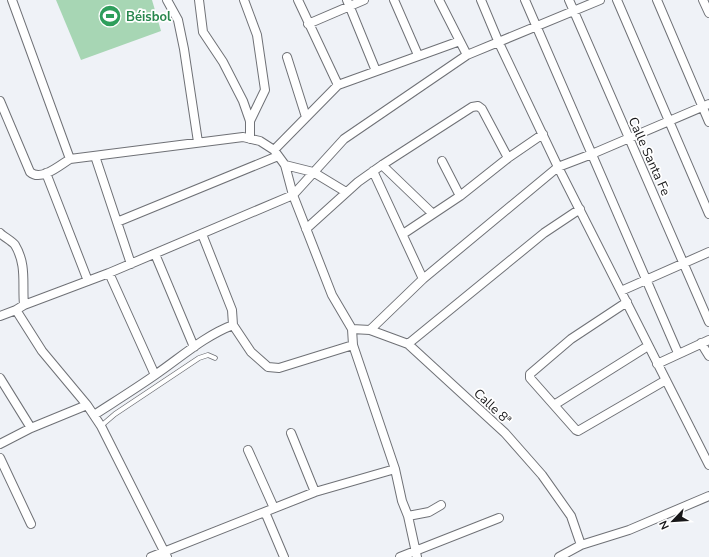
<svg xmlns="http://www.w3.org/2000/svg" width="709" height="557" viewBox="0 0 709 557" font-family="'Nunito Sans',sans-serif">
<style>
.garden{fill:#a7d6b4}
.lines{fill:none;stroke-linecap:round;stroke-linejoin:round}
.lane-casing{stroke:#6f7176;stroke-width:5.5}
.street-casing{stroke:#6f7176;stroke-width:10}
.lane{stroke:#fff;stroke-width:4}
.street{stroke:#fff;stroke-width:8}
.labels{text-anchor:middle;stroke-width:3.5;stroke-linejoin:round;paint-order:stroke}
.leisure-label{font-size:13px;font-weight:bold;fill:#27864d;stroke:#fff;text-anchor:start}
.street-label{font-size:13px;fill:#171719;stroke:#fff}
</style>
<rect width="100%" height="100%" fill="#eff2f7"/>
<path class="garden" d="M56,0H152L161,31L81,60Z"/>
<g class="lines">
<g class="lane-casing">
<path id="lane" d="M101,426L115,414L199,358L208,355L215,358"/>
</g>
<g class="street-casing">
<path id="street" d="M167,0L178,20L184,49L198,142
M199,0L203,32L223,62L243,101L250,121V139
M244,0L257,35L265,90L250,121
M298,0L338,85
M347,0L376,71
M394,0L418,55
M439,0L467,55L600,0
M481,0L499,43L558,167L709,465
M525,0L678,353
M569,0L709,322
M617,0L709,214
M657,0L709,122
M703,0L709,13
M308,24L364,0
M287,57L306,117
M0,101L30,172C41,182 60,165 70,159L12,0
M274,150L338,85L460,41
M95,156L131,264
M70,159L243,137L260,141L274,150L285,165L293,195L332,295L352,329L353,345L395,469L402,501L408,516L417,557
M442,161L460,196
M285,165L313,172L346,192
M382,165L433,214
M373,171L423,279
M46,173L88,281
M117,222L278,156
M306,229L358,182L382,165L472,107L478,106L482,109L508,158
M0,233C4,237 12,241 15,245C27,265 22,284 24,305
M202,234L232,310L233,325
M403,234L460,196L508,158L543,134
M155,254L194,347
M109,273L155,375
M621,291L709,252
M627,302L571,339L530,374V378L576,430L578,431L666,380
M16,310L42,351L87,405L101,426L167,557
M0,316L16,310L24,305L109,273L293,195L344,139L467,55
M352,329L370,330L408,344L505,433L542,475L571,516L581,545
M370,330L423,279L558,167L592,154L709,104
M701,343L709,356
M408,344L544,233L580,209
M657,364L709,340
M0,378L31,428
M554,405L648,346
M94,415C114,402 135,389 155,375C180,358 204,336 233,325L251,352L268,367L279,368L353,345
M291,433L315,492
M0,444L31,428L87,405
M248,450L274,508
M0,458L31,524
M265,512L284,557
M408,516L429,512L441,505
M151,557L315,492L395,469
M400,557L499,518
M559,557L581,545L629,530L709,496"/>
</g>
<use href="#lane" class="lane"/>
<use href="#street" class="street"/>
</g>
<defs>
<g id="stadium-disc" transform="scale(1.15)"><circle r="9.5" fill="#2e9e5b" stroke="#fff"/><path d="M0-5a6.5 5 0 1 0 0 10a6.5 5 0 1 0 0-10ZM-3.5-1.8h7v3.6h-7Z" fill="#fff"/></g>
</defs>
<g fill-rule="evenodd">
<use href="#stadium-disc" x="110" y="16"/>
</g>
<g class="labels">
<g class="leisure-label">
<text x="126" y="21">Béisbol</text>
</g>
<g class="street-label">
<text transform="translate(650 156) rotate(66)" y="5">Calle Santa Fe</text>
<text transform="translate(493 406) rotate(43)" y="5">Calle 8ª</text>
</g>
</g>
<g transform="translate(673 521) rotate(245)" stroke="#ffffff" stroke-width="3" paint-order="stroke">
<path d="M0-3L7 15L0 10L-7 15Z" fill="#171719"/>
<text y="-6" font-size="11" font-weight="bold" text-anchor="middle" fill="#171719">N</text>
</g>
</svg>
